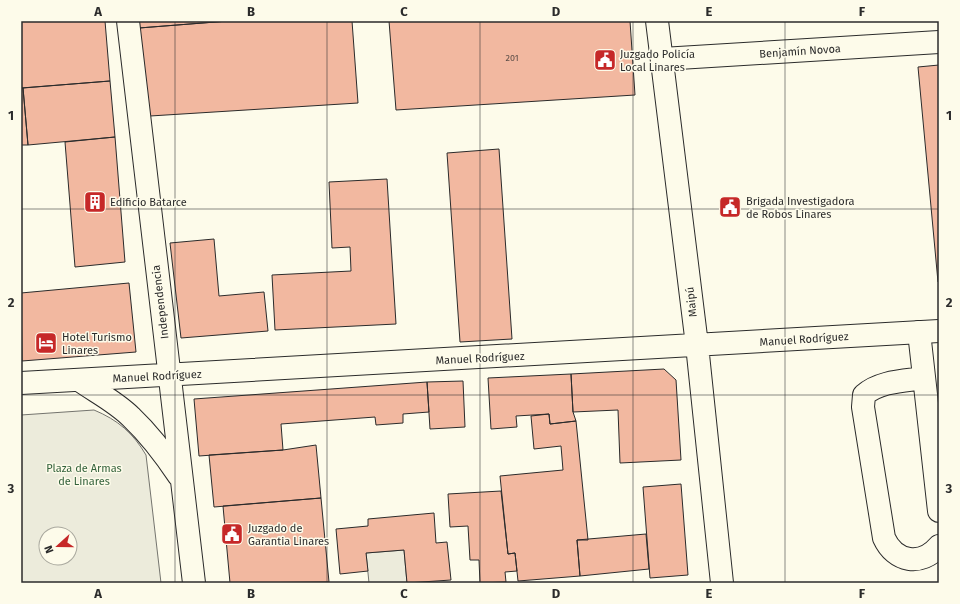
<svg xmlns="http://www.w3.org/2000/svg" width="960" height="604" viewBox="0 0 960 604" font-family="'Fira Sans',sans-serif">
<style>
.green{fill:#ecebdb;stroke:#74746e;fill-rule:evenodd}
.building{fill:#f2b8a0;stroke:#2b2b2b}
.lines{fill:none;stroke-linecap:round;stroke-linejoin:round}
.minor-casing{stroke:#2b2b2b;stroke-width:24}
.major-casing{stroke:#2b2b2b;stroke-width:24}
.minor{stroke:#fdfbea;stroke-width:22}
.major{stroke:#fdfbea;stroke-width:22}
.grid{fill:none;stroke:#2b2b2b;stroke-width:1;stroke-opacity:0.55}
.labels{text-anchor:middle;stroke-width:3;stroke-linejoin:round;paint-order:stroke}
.number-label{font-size:9px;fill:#5d4e48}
.street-label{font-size:11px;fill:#2b2b2b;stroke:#fdfbea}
.poi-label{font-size:11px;fill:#2b2b2b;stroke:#fdfbea;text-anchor:start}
.park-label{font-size:11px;fill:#34623c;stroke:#fdfbea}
.neatline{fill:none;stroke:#2b2b2b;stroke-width:1.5}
.grid-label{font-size:13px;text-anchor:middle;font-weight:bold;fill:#2b2b2b}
</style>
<rect width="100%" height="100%" fill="#fdfbea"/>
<path class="green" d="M94,410C118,420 133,433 146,455L161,583H21V415ZM46,534H70V558H46Z
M404,550L407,583H369L366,553Z"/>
<path class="building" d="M21,21H105L110,81L21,88Z
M138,21H228L139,28Z
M228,21H352L358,103L150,116L139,28Z
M389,21H630L635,95L396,110Z
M939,65V281L938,282L918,67Z
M110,81L115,137L28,145L23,88Z
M21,88H23L28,145H21Z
M115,137L125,262L75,267L65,142Z
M499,149L512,339L460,342L447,153Z
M387,179L396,324L275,330L272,275L351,271L350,247L332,248L329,182Z
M214,239L219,296L264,292L268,331L181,338L170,243Z
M129,283L136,352L22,361L21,293Z
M664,369L676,380L681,460L620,463L618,410L573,412L571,374Z
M571,374L573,412L576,421L550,424L549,414L516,416L517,427L491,429L488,378Z
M463,381L465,427L430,429L427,382Z
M427,382L429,412L403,414V423L376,425L375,417L281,424L283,450L199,456L194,399Z
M549,414L550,424L576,421L588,540H577L580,576L518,581L515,553L508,554L500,476L563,470L561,446L534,449L531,416Z
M316,445L321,498L214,507L209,455L283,450Z
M681,484L688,575L650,578L643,487Z
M501,491L508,554L515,553L517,571L505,572L506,582L480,583L479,560H470L468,526L450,527L448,494Z
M321,498L329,582L230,583L223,506Z
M434,513L436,543L447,542L451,580L407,583L404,550L366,553L368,571L340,574L336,529L368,526V519Z
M646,534L649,569L580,576L577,540Z"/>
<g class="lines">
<g class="minor-casing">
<path id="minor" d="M662,59L939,42
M919,332L939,511
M924,378C904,381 880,381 864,395L863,407L884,538C895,562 921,567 939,546"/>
</g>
<g class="major-casing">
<path id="major" d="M128,21L194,583
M657,21L697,345L722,583
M79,380C96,392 116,402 131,417C150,435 165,455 179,476
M21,383L939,331"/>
</g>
<use href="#minor" class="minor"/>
<use href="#major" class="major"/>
</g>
<path class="grid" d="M175,21V583M327,21V583M480,21V583M633,21V583M785,21V583M21,209H939M21,395H939"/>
<defs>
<g id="civic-square" transform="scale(1.15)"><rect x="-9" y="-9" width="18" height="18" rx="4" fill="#c62828" stroke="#fdfbea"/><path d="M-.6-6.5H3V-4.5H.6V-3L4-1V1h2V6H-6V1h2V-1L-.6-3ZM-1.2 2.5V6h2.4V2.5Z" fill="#fff"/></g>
<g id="building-square" transform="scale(1.15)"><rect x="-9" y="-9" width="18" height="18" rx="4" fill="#c62828" stroke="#fdfbea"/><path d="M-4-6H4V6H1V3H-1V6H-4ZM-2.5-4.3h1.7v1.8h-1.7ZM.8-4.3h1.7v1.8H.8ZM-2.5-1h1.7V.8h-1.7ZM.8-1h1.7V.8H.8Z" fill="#fff"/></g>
<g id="hotel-square" transform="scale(1.15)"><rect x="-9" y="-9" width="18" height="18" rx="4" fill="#c62828" stroke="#fdfbea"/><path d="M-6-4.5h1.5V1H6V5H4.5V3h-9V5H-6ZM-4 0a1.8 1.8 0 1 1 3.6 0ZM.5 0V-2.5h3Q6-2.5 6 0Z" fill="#fff"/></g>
</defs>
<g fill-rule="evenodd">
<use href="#civic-square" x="605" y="60"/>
<use href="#building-square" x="95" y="202"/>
<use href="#civic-square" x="730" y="207"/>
<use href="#hotel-square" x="46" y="343"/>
<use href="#civic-square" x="232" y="534"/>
</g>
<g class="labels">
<g class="number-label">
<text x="512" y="61">201</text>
</g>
<g class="street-label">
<text transform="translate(800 51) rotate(-4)" y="4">Benjamín Novoa</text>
<text transform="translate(160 302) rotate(-97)" y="4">Independencia</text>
<text transform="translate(691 302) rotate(-97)" y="4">Maipú</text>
<text transform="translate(804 339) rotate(-4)" y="4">Manuel Rodríguez</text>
<text transform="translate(480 358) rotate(-3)" y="4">Manuel Rodríguez</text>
<text transform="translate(157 376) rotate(-3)" y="4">Manuel Rodríguez</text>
</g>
<g class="poi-label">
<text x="620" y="58">Juzgado Policía<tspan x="620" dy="13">Local Linares</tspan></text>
<text x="746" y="205">Brigada Investigadora<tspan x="746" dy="13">de Robos Linares</tspan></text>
<text x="110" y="206">Edificio Batarce</text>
<text x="62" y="341">Hotel Turismo<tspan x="62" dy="13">Linares</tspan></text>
<text x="248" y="532">Juzgado de<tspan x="248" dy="13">Garantia Linares</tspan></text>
</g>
<g class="park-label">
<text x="84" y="472">Plaza de Armas<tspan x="84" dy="13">de Linares</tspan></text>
</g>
</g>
<rect width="960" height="604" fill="none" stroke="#fdfbea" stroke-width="44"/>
<g transform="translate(58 546) rotate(249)"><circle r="19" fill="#fdfbea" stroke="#a9a89e"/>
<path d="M0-3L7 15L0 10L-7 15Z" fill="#c62828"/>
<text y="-6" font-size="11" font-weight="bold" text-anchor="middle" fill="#2b2b2b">N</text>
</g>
<rect x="22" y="22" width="916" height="560" class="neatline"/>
<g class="grid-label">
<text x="98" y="16">A</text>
<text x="251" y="16">B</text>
<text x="404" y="16">C</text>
<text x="556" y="16">D</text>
<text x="709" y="16">E</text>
<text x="862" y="16">F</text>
<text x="11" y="120">1</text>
<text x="949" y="120">1</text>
<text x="11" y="307">2</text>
<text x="949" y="307">2</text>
<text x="11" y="493">3</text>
<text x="949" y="493">3</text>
<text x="98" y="598">A</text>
<text x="251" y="598">B</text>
<text x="404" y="598">C</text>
<text x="556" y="598">D</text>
<text x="709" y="598">E</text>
<text x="862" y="598">F</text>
</g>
</svg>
